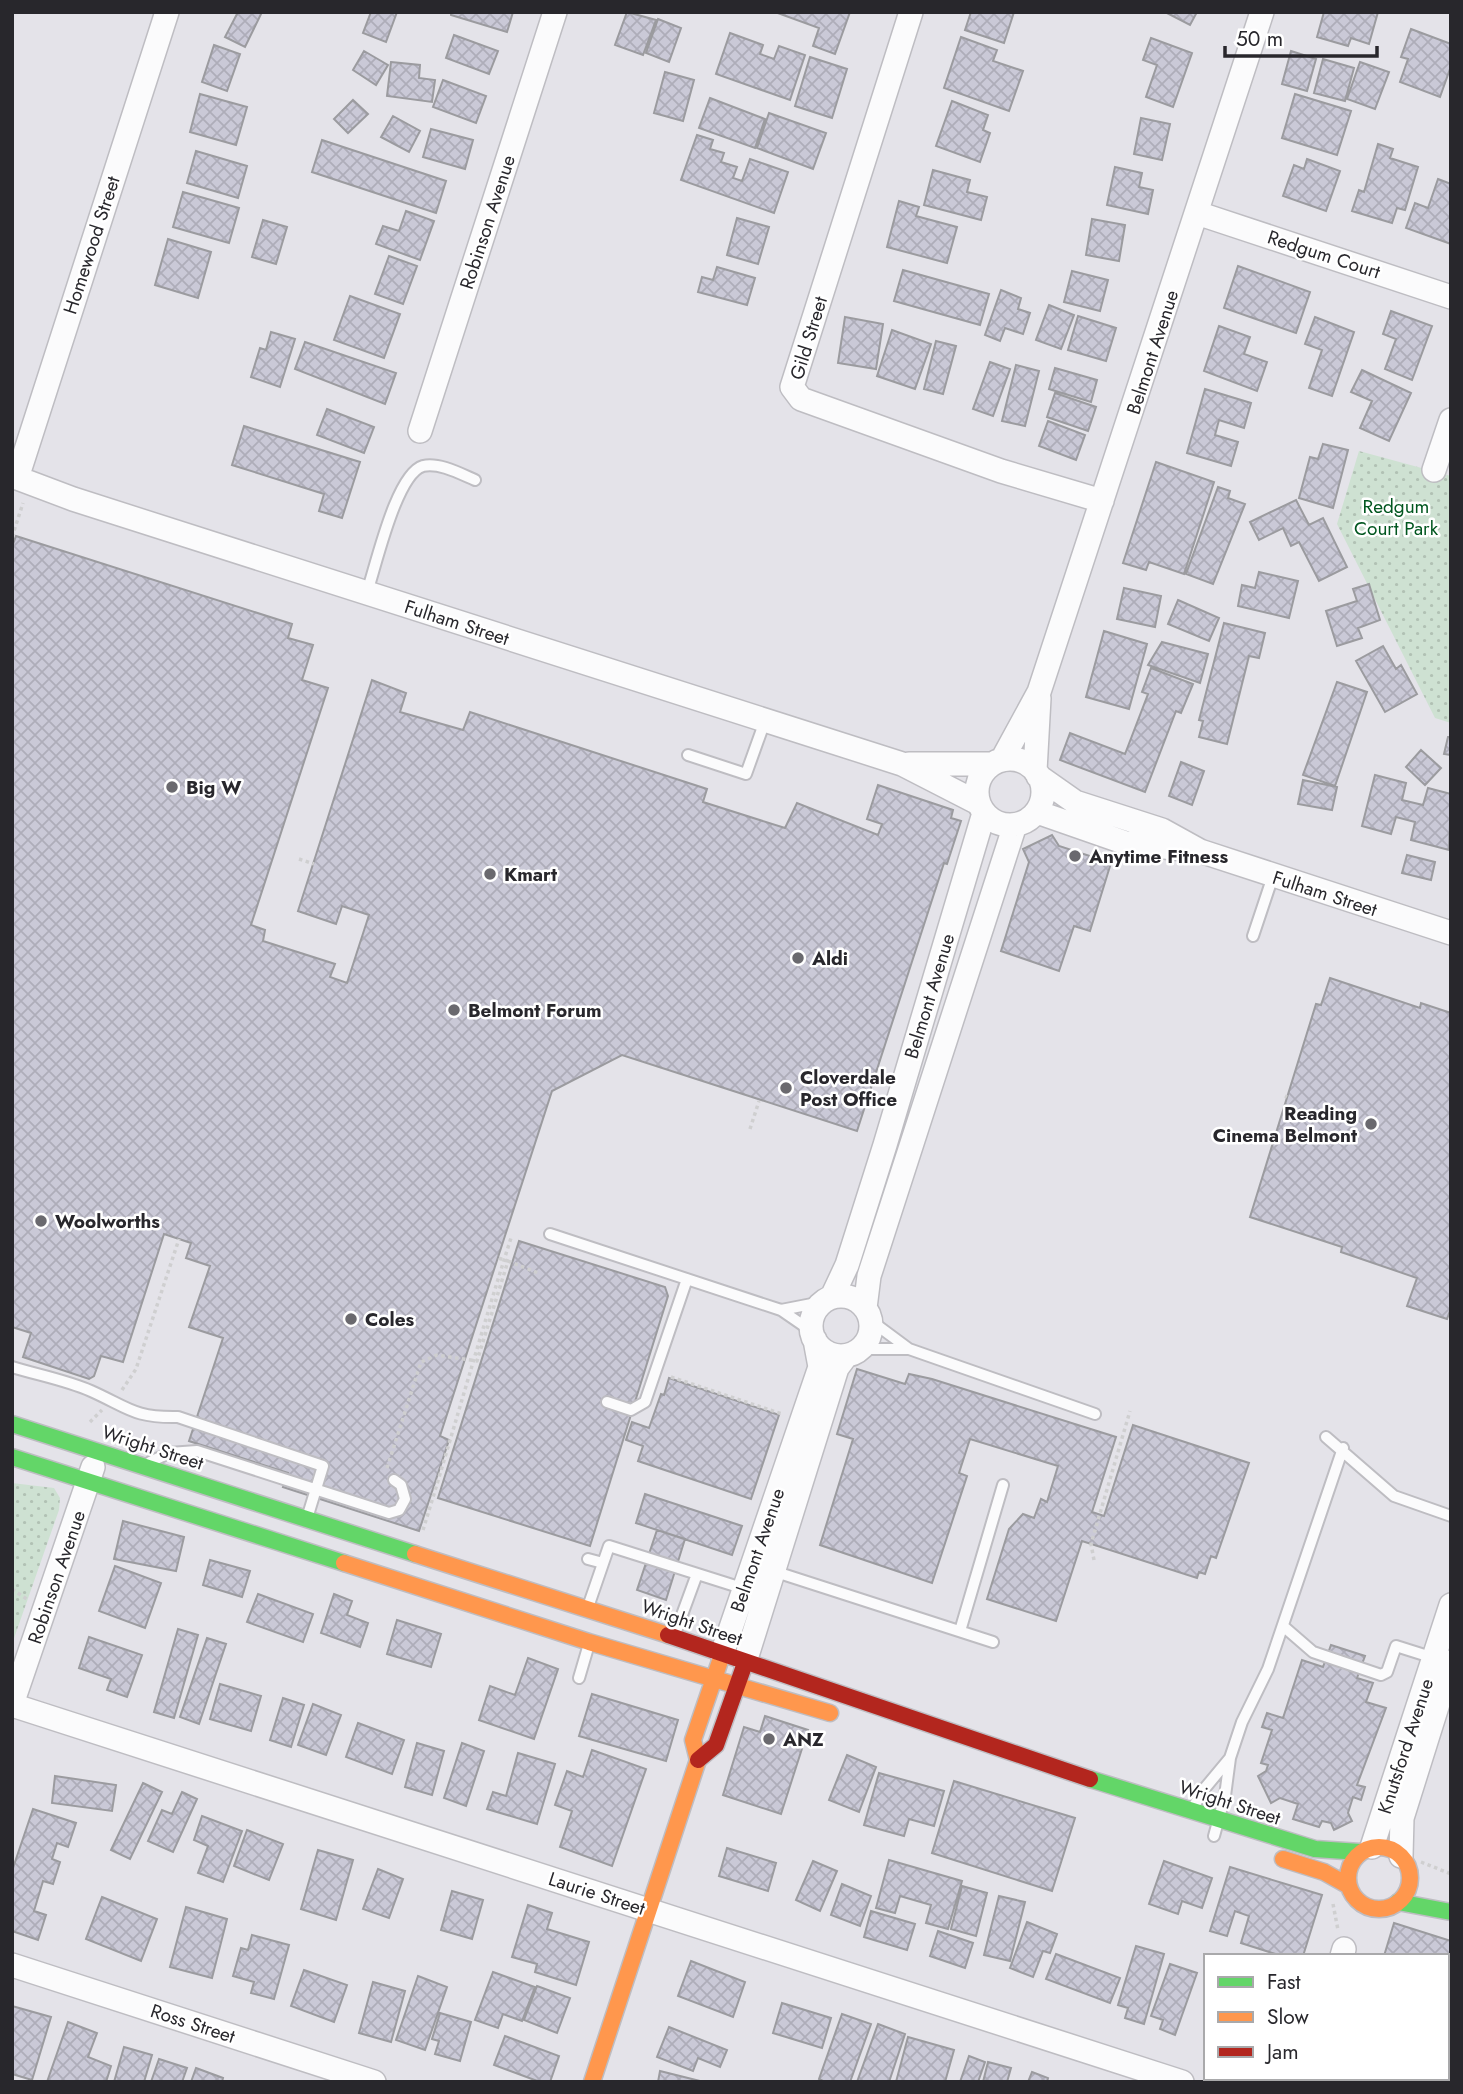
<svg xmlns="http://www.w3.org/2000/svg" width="1463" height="2094" viewBox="0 0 1463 2094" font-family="Jost,sans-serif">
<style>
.park{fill:url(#park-dots)}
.building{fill:url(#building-cross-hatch);stroke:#9b9b9f;stroke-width:2}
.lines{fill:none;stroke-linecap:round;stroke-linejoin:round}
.lane-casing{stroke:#bebdc2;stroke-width:14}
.street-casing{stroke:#bebdc2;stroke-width:26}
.fast-casing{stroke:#bebdc2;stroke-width:19}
.slow-casing{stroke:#bebdc2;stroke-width:19}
.jam-casing{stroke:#bebdc2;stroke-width:19}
.path{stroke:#cfcfd0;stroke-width:3.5;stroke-dasharray:3.5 3.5;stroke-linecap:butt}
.lane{stroke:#fbfbfc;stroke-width:10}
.street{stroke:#fbfbfc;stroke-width:23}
.fast{stroke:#63d668;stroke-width:16}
.slow{stroke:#ff974d;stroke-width:16}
.jam{stroke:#b3261e;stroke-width:16}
.poi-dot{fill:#6a696e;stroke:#fff;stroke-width:2.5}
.labels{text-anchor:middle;stroke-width:5;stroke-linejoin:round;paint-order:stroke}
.street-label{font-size:19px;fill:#28272c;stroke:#fff}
.park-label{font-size:19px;fill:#00561f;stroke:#fff}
.poi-label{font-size:19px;font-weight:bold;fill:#28272c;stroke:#fff;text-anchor:start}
</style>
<defs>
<pattern id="park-dots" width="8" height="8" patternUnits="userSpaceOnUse" patternTransform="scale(1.75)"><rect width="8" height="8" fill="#cee1d2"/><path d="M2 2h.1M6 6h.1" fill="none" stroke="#b1c1b4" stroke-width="1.8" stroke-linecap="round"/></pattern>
<pattern id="building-cross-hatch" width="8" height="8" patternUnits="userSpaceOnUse" patternTransform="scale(1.75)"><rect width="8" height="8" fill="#cac9d7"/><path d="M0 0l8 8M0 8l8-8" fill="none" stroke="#aeadb9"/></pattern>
</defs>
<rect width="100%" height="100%" fill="#e4e3e9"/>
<path class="park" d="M1359,451L1451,476V723L1435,718L1337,524Z
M12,1483L54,1488L60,1498L59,1510L12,1644Z"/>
<path class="building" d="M238,12H262L245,47L225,37Z
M371,12H397L386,42L363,33Z
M451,12H513L507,32L451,15Z
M627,12L656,20L643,55L615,45Z
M775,12H850L835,54L813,46L819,28Z
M971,12H1014L1004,43L965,30Z
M1165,12H1197L1190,25Z
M1324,12H1378L1369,44L1351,38L1348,46L1317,37Z
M658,19L681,28L669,62L646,53Z
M1411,29L1451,44V66L1440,97L1400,82L1408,59L1401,57Z
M730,33L763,45L760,54L774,59L779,46L805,55L790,100L716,74Z
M454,35L498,51L489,74L446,58Z
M961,37L997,50L993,61L1023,71L1009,111L944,88Z
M1151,38L1192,53L1173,107L1146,97L1157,65L1143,60Z
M214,45L240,54L227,91L202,82Z
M364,51L388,65L376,85L353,70Z
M1291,51L1316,59L1307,91L1282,84Z
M810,57L847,69L832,118L795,106Z
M1323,59L1354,68L1345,101L1314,93Z
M391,62L420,65L419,78L435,80L432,102L387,96Z
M1360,62L1389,72L1375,109L1347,99Z
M665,72L694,80L683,121L654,113Z
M443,80L486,96L476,123L433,107Z
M200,94L247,107L236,145L190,132Z
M1295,94L1351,111L1337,155L1282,138Z
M710,98L765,119L755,148L699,128Z
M353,100L368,114L348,133L334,119Z
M952,101L988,115L983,130L990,133L980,162L936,146Z
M769,113L826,133L813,169L757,148Z
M393,116L420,131L409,152L381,137Z
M1141,118L1170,124L1162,160L1134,154Z
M431,129L473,140L465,169L423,157Z
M697,135L713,140L710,149L724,153L721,162L737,167L733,178L742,181L750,159L788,172L774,213L681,180Z
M322,140L446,181L436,213L312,172Z
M1378,144L1393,149L1390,158L1418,167L1405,210L1397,208L1392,223L1352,211L1359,190L1364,192Z
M196,151L247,166L238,198L187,183Z
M1307,159L1340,171L1326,211L1283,196L1294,165L1304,169Z
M1115,167L1142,173L1139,187L1153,190L1148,214L1107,205Z
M933,170L970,180L967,192L987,197L981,220L924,205Z
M1438,179L1451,184V244L1406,228L1415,203L1428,208Z
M183,192L239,208L229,243L173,227Z
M899,201L919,207L916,216L957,227L947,263L887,247Z
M406,211L434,221L420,260L376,244L383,226L399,231Z
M737,218L769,227L758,264L727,255Z
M1092,219L1125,225L1119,261L1086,255Z
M263,220L287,227L276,264L252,257Z
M168,239L211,252L198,298L155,285Z
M389,256L417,266L403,304L375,294Z
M1238,266L1310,292L1296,333L1224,308Z
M717,267L755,278L747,305L698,292L702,277L713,280Z
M903,270L989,294L980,325L894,301Z
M1072,271L1108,280L1100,311L1064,302Z
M1001,290L1021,298L1018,309L1030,313L1023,334L1005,328L1000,341L985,335Z
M350,296L400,314L384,358L334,340Z
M1049,305L1074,315L1061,349L1036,340Z
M1391,311L1432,326L1412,380L1385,369L1396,339L1383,334Z
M1078,316L1116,328L1106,361L1068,350Z
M845,317L883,324L876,369L838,363Z
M1315,317L1354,332L1332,396L1309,388L1322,350L1305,344Z
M1219,326L1250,337L1244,354L1267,362L1257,391L1204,371Z
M892,330L931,344L915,389L877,376Z
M271,332L295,339L280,387L251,377L260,348L266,350Z
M936,341L956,346L943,394L924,389Z
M305,342L396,373L385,404L295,369Z
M990,362L1010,369L993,416L973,409Z
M1016,365L1039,371L1025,426L1002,421Z
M1055,368L1097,380L1091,402L1049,389Z
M1362,370L1411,393L1389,441L1360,428L1372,401L1351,392Z
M1205,389L1251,403L1244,428L1219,420L1215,435L1238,442L1231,466L1187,453Z
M1055,393L1096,407L1088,431L1047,417Z
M327,409L374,427L364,453L317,435Z
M1048,421L1085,435L1076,460L1039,446Z
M244,426L360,462L342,518L319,511L324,494L232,465Z
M1323,444L1348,450L1333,508L1299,498L1310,457L1318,459Z
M1156,462L1214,482L1184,574L1149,562L1146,570L1123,563Z
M1218,487L1230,491L1228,498L1245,504L1213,584L1186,574Z
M1296,500L1309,525L1323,518L1347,567L1319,581L1299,542L1291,546L1283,528L1259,540L1250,522Z
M16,536L292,624L288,638L313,645L302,680L328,688L251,925L265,930L263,941L335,964L330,977L347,983L369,915L342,906L336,924L298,911L372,680L406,693L400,712L463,730L470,712L707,789L703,802L785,828L797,803L878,835L882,824L867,819L878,785L953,810L951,818L961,821L947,864L944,863L857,1131L622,1055L552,1091L440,1436L449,1440L419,1531L283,1487L288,1473L189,1441L223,1338L189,1327L210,1266L186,1258L191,1243L164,1234L123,1362L101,1356L94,1376L89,1379L23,1357L31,1333L12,1327V547Z
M1259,572L1298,581L1289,618L1238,606L1242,585L1255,588Z
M1369,584L1380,620L1358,628L1362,638L1337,646L1326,611L1357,601L1353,589Z
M1124,588L1161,596L1155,627L1117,619Z
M1178,600L1219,618L1209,641L1168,624Z
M1224,623L1265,633L1259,658L1249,656L1227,744L1199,737L1203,721L1199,720Z
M1104,631L1147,644L1129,709L1086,697Z
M1162,642L1208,654L1200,683L1148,665Z
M1383,646L1396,669L1401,665L1417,694L1385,712L1356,661Z
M1151,668L1193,684L1181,713L1176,711L1145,792L1060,760L1070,733L1125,754L1148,694L1142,692Z
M1337,682L1367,692L1335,786L1303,775Z
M1448,737H1451V755L1444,754Z
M1421,750L1441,768L1425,785L1406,767Z
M1181,762L1204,771L1192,805L1169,796Z
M1375,775L1406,783L1402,800L1423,805L1428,788L1451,794L1449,850L1411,840L1415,822L1396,817L1391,834L1362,826Z
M1303,780L1337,787L1332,810L1298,804Z
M1052,835L1059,846L1111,863L1090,931L1074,926L1059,971L1001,951L1029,862L1023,849Z
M1407,855L1435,862L1431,880L1402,873Z
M1330,978L1420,1008L1421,1003L1451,1013V1308L1447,1319L1407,1306L1417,1278L1341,1252L1342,1247L1250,1217L1316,1004L1321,1005Z
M519,1241L665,1287L668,1296L590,1546L438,1498Z
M857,1369L905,1384L909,1374L932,1379L1116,1437L1092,1512L1104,1516L1133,1425L1249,1463L1216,1558L1211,1556L1205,1574L1199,1572L1197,1578L1082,1541L1056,1621L987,1599L1009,1529L1023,1514L1034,1518L1041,1499L1047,1502L1058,1466L970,1439L959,1473L967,1476L932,1583L820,1545L853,1439L837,1434Z
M669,1378L779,1415L751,1499L638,1461L643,1446L626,1440L632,1422L649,1428L661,1394L664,1395Z
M645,1494L742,1526L732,1555L636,1523Z
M123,1521L184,1537L176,1571L114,1559Z
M657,1530L685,1539L666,1600L637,1590Z
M210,1560L250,1571L242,1597L203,1585Z
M115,1566L161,1583L145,1628L99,1611Z
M258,1594L313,1614L303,1642L247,1622Z
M334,1594L352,1601L347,1615L368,1623L360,1647L321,1633Z
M397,1620L441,1634L431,1667L387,1654Z
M178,1629L198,1635L174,1718L154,1712Z
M89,1637L142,1655L127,1697L107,1690L111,1679L79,1668Z
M207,1638L226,1644L199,1724L180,1717Z
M1331,1645L1365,1656L1357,1678L1373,1683L1366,1702L1386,1708L1357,1785L1365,1787L1361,1800L1353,1797L1348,1813L1352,1821L1334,1830L1331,1823L1322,1821L1319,1827L1293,1819L1298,1804L1280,1798L1271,1803L1258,1776L1266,1771L1268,1765L1261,1763L1272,1730L1262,1727L1267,1713L1283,1718L1302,1660L1323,1667Z
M528,1658L558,1669L534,1739L479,1720L490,1686L515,1695Z
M220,1684L261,1696L251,1731L210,1719Z
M592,1694L678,1720L666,1761L579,1736Z
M283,1698L304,1705L291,1747L270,1740Z
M313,1704L341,1715L326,1755L298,1745Z
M765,1716L808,1730L781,1814L723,1795L744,1727L760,1732Z
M358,1723L404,1740L392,1774L346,1757Z
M417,1743L444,1751L432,1795L405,1787Z
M462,1743L484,1751L466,1806L444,1798Z
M592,1750L646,1769L612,1866L560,1847L572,1811L555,1805L567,1771L583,1777Z
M518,1753L555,1764L537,1824L487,1809L493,1792L506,1796Z
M847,1755L876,1767L859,1812L829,1800Z
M879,1773L944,1791L934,1826L909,1819L904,1836L864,1825Z
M55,1776L116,1785L112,1811L52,1803Z
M954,1781L1075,1818L1052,1891L932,1853Z
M143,1783L162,1792L130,1859L111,1850Z
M182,1792L197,1799L173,1852L148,1841L162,1810L172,1814Z
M33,1809L76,1823L68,1847L57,1843L52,1859L60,1862L53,1884L43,1881L34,1911L46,1915L38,1940L12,1931V1871Z
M202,1816L242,1831L223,1882L198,1873L208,1846L194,1840Z
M247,1830L283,1844L269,1880L234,1866Z
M727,1848L776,1863L768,1891L719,1876Z
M318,1850L353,1860L336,1920L301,1909Z
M889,1860L962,1881L948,1929L926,1923L931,1905L900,1896L895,1913L876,1908Z
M813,1861L837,1871L820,1911L796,1900Z
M1164,1861L1212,1878L1202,1908L1182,1901L1178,1914L1149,1904Z
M1230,1867L1322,1895L1303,1956H1282L1241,1943L1249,1916L1235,1911L1227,1936L1210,1931Z
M378,1869L403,1879L389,1918L363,1909Z
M842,1884L871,1896L860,1926L831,1915Z
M962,1886L987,1893L976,1936L951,1929Z
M452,1891L483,1900L472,1939L441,1930Z
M999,1896L1025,1902L1010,1961L984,1955Z
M102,1897L157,1919L141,1961L86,1939Z
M528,1905L552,1913L547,1929L589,1942L576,1985L535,1972L537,1964L512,1957Z
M186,1907L227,1919L212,1978L170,1967Z
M871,1911L915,1924L907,1950L864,1937Z
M1027,1922L1057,1934L1050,1953L1043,1951L1033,1977L1010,1968Z
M1394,1923L1451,1941V1981L1447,1980V1956H1384Z
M938,1931L973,1943L965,1968L930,1956Z
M252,1935L289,1945L274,1999L251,1993L254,1982L233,1976L241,1948L248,1950Z
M1136,1946L1164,1954L1144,2024L1125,2018L1128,2008L1118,2005Z
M1056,1954L1120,1978L1110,2003L1046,1979Z
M691,1961L745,1982L733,2017L678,1996Z
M1170,1964L1197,1973L1175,2035L1160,2029L1163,2020L1151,2016Z
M304,1970L347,1985L334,2022L291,2006Z
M493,1972L535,1987L522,2021L503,2014L498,2028L475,2020Z
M418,1976L447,1987L425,2050L396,2040Z
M373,1982L405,1991L391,2042L359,2033Z
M537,1986L570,1998L557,2033L524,2020Z
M782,2003L831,2018L822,2048L773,2033Z
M1447,2003L1451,2004L1447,2040Z
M12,2006L51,2017L32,2080L12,2074Z
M440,2013L471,2022L460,2061L435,2054L439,2041L432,2039Z
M842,2014L871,2024L850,2082H825L819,2079Z
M68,2022L97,2033L88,2057L111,2066L106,2082H47Z
M878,2024L905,2034L889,2082H857Z
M669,2027L727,2050L720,2067L698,2058L693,2071L657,2057Z
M505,2036L559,2056L550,2082H540L494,2065Z
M908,2037L954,2050L945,2082H896Z
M124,2047L152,2055L144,2082H114Z
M969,2056L985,2062L978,2082H960Z
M159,2059L187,2068L182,2082H151Z
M988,2062L1011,2068L1007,2082H983Z
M196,2068L223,2078L222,2082H191Z
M660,2071L704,2082H658Z
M1032,2072L1048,2078L1047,2082H1028Z
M1363,2078H1422L1421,2082H1362Z"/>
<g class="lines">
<g class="lane-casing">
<path id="lane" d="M367,592C376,566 396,474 423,466C439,462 461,474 475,480
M688,755L746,774L765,721
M1253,936L1273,876
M550,1234L781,1310L810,1330
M781,1310L822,1302
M870,1320L909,1349L1095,1414
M860,1349H909
M12,1367C38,1375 66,1380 91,1391C129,1408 134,1418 178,1417L323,1466L308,1515
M607,1402L631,1410L645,1402L687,1279
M1326,1437L1394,1496L1451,1516
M150,1462L169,1453L197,1451L389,1513L399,1510L405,1499L401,1485L394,1480
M588,1559L603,1563
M773,1571L993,1642
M588,1607L609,1546L745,1589
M1283,1626L1313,1652L1381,1675L1387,1672L1396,1646L1434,1658
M960,1631L1003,1485
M675,1634L697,1574
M579,1678L589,1644
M1192,1809L1205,1788L1230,1758
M1214,1836L1225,1796L1230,1758L1242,1722L1268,1669L1343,1448"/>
</g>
<g class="street-casing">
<path id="street" d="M911,12L792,387L801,399L1001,471L1102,501
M1197,213L1451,297
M420,431L555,12
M1434,470L1451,420
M12,476L73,499L902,764L978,803
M17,478L167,12
M977 792a33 33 0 1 1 66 0a33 33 0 1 1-66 0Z
M1002,760L1039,692L1262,12
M909,764H992
M1035,771L1039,698
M1038,776L1075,802L1162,830L1200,851L1451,933
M1037,812L1126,843L1193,850
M811 1326a30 30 0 1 1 60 0a30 30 0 1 1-60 0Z
M832,1297L847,1265L885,1145L984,813
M865,1308L869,1276L1015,825
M722,1654L820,1367L815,1340
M745,1662L837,1368L846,1356
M12,1704L93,1467
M12,1705L1182,2082
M1372,1847L1451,1605
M1401,1856L1402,1818L1451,1662
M1342,1956L1344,1949
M12,1965L374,2082
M1303,2082L1304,2078"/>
</g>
<g class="fast-casing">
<path id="fast" d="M12,1424L415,1554
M12,1457L344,1563
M1090,1779L1315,1849L1360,1852
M1398,1902L1451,1912"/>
</g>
<g class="slow-casing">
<path id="slow" d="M415,1554L668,1635
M344,1563L589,1642L830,1713
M1348 1878a31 31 0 1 1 62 0a31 31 0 1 1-62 0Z
M1283,1859L1324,1872L1349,1886
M592,2082L698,1760L693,1740L720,1661"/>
</g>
<g class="jam-casing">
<path id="jam" d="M668,1635L1090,1779
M698,1760L716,1745L744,1666"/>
</g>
<path class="path" d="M12,537L23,503
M299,859L314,864
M1285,1096L1287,1097
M750,1129L759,1101
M508,1261L538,1273
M671,1377L782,1414
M122,1390L136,1369L179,1239
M90,1422L102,1410
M387,1468L421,1362L437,1355L477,1361L508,1261L498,1258
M423,1530C453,1433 480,1335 511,1238
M1094,1560L1091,1544L1130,1411
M12,1589L28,1600
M1421,1862L1451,1874
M1333,1904L1338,1930"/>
<use href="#lane" class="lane"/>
<use href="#street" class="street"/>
<use href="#fast" class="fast"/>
<use href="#slow" class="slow"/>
<use href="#jam" class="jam"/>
</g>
<g class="poi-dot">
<circle cx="172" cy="787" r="7"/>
<circle cx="1075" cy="856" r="7"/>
<circle cx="490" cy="874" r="7"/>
<circle cx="798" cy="958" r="7"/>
<circle cx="454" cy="1010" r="7"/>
<circle cx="786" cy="1088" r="7"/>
<circle cx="1371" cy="1124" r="7"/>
<circle cx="41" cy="1221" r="7"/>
<circle cx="351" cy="1319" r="7"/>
<circle cx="769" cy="1739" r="7"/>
</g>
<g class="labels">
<g class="street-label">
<text transform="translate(487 222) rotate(-72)" y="7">Robinson Avenue</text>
<text transform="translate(91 245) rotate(-72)" y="7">Homewood Street</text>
<text transform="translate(1324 254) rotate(18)" y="7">Redgum Court</text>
<text transform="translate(808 338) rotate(-73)" y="7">Gild Street</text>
<text transform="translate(1152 352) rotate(-72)" y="7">Belmont Avenue</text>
<text transform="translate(457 622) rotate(18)" y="7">Fulham Street</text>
<text transform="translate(1325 893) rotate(18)" y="7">Fulham Street</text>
<text transform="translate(929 996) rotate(-73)" y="7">Belmont Avenue</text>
<text transform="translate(153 1447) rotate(18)" y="7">Wright Street</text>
<text transform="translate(757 1550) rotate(-71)" y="7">Belmont Avenue</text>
<text transform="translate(56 1577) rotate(-71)" y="7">Robinson Avenue</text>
<text transform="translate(692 1622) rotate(19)" y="7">Wright Street</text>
<text transform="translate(1405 1746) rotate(-72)" y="7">Knutsford Avenue</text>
<text transform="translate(1230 1802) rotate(18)" y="7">Wright Street</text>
<text transform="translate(597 1893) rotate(18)" y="7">Laurie Street</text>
<text transform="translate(193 2023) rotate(18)" y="7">Ross Street</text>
</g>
<g class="park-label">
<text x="1396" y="513">Redgum<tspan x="1396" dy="22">Court Park</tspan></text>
</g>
<g class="poi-label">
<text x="186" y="794">Big W</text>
<text x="1089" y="863">Anytime Fitness</text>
<text x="504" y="881">Kmart</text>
<text x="812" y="965">Aldi</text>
<text x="468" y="1017">Belmont Forum</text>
<text x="800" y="1084">Cloverdale<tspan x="800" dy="22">Post Office</tspan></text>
<text x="1357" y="1120" text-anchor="end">Reading<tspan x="1357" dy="22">Cinema Belmont</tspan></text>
<text x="55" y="1228">Woolworths</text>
<text x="365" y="1326">Coles</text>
<text x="783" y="1746">ANZ</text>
</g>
</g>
<rect width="1463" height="2094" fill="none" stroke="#28272c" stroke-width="28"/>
<rect x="1204" y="1954" width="245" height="126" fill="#ffffff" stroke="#a9a9ab" stroke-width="2"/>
<rect x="1218" y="1977" width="35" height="10" fill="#63d668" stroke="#a9a9ab" stroke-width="2"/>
<text x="1267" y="1989" font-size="21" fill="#28272c">Fast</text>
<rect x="1218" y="2012" width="35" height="10" fill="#ff974d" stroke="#a9a9ab" stroke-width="2"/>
<text x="1267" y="2024" font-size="21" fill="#28272c">Slow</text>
<rect x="1218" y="2047" width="35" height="10" fill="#b3261e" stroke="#a9a9ab" stroke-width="2"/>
<text x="1267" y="2059" font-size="21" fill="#28272c">Jam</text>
<path d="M1225 46v10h152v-10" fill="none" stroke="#28272c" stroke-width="3.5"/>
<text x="1236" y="46" font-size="21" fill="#28272c" stroke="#ffffff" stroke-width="5" paint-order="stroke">50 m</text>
</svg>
